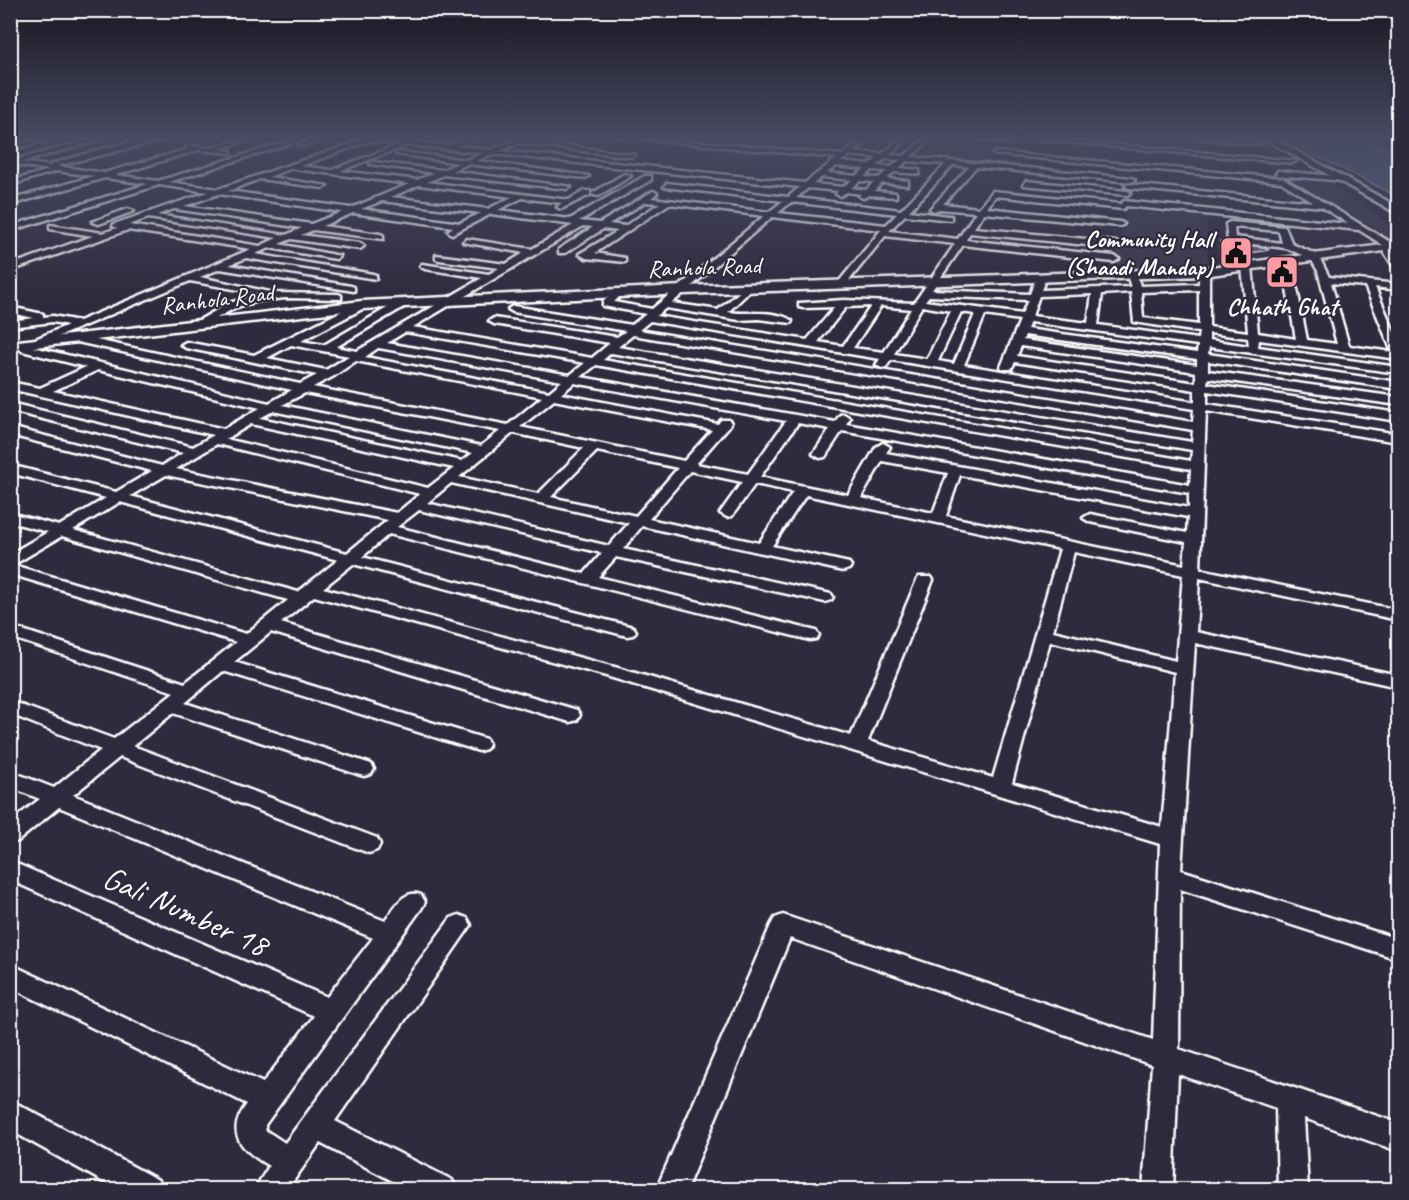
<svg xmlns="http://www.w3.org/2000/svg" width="1409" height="1200" viewBox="0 0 1409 1200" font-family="Caveat,sans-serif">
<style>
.built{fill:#3d374e}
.water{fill:#52637d;stroke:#97a1b1;stroke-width:1.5}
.building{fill:#5e5674;stroke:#fff;stroke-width:1.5}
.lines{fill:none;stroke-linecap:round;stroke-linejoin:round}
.minor-casing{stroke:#fff;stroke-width:5}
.tertiary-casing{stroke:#fff;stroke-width:5}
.minor{fill:#2f2a3d;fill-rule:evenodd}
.tertiary{fill:#2f2a3d;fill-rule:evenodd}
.labels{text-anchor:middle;stroke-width:4.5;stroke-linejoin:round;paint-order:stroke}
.far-poi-label{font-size:24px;font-weight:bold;fill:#fff;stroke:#2f2a3d;text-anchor:end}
.far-street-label{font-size:24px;fill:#fff;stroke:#2f2a3d}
.near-street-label{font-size:33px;fill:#fff;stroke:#2f2a3d}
</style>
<rect width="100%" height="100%" fill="#2f2a3d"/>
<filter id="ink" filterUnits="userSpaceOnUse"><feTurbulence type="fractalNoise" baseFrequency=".0167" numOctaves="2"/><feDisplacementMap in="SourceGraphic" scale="12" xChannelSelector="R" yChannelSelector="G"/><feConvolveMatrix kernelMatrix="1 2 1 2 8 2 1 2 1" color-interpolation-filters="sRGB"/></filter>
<g filter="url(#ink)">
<path class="built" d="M944,139L1000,144L987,162L926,156Z
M1291,180L1326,183L1357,201L1398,230V243L1388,242L1382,232Z
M1126,209L1207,218L1208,268L1113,273Z"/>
<path class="water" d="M1277,136H1365L1378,144L1398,153V197Z"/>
<path class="building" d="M1220,241L1268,248V250L1220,258Z"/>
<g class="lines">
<g class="minor-casing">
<path id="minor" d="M55,136H64L10,150V146Z
M105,136H114L22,162L51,166L52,164C87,154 145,133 180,136L56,166L104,173L189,149L186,147C193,144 201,148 209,148C225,147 243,134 260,136L219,149L231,151V153L199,150L115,175L158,181L306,136H314L169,182L218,189L363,140L340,136L449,145L475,136H483L457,146L491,150L525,136H533L526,140L635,155L632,157L519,143L500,151L805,183L837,158L617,136H636L842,155L859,142L812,136L863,138L873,136L854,152L882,154L904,136H910L889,155L904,156L928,136H934L911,157L1131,178L1135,180L1131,182L976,167L943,204L979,208L993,191L1121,204L1124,201L1349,224L1322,207L1129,188L1125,186L1129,184L1313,202L1281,182L993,154L996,152L1283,178L1395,245V249H1391L1398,261V270L1395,269L1381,247L1383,245L1359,230L1126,206L1123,209L995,196L987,208L1120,222L1124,224L1120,226L984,213L974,228L1116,242L1120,245L1116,248L970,233L966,240L1114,256L1119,259L1114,262L963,245L932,290L1030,294L1036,278L1041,275L1046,278L1041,290L1131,287L1127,275L1132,272L1137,275L1140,286L1199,284V272L1204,269L1209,272V327L1248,332L1242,266L1247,263L1252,266L1258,333L1296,339L1287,289L1292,286L1297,289L1307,340L1337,344L1318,271L1311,259L1286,248L1228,241L1226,224L1230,222L1285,227L1292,244L1318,255L1329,277L1398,284V290L1375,287L1398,341V359L1259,340L1258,347L1398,367V373L1209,347L1208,354L1398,382V389L1208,361V371L1398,397V405L1208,378L1207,384L1398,413V421L1207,391V404L1398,434V442L1206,411L1200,569L1398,610V620L1199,578L1196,632L1398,675V687L1195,643L1181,870L1398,939V959L1180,889L1179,1049L1398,1123V1151L1304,1118L1308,1190H1278L1276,1108L1178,1074L1173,1190H1143L1152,1065L790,938L686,1190H656L771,925L775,918L783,915L1153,1040L1160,844L606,676L314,596L281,623L577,710L580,715L577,720L570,722L271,632L234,662L486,739L489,744L486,749L479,751L223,671L185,703L371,764L374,769L371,774L364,776L357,774L173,713L133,746L377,838L380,844L377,850L369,853L361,850L120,757L73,795L385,921C395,908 403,889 421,895L425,902L421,909L265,1125V1130L285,1143L451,918L459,915L467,918L471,925L335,1121L452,1180L457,1190H410L320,1143L287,1190H254L269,1166C242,1150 224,1134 247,1104L10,987V964L263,1083L314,1016L10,880V861L327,997L373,938L59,807L18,841L10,843V822L40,799L10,787V771L54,788L101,750L10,714V701L114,739L174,692L10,637V626L185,683L236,642L10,574V554L48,532L10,522V513L59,526L106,498L10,473V465L116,492L152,471L10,435V427L162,466L183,453L10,411V403L193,447L214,435L10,389V382L40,388L86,367L22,351L20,349L28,343L32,344L33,347L269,403L292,390L73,341L68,338L73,335L300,384L317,375L186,348L181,345L186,342L254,355L358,303H366V307L301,341L324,345L399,301H407V305L336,347L357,351L482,278L425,269L420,266L422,264L489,274L499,268L439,260L436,259V255L506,264L524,253L463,242L467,239L532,249L573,225L491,214L452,234L448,231L453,227L353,213L322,226L380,234L383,235V239L313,230L301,235L360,243L364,246L360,249L291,239L279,244L340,256L336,259L270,248L255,254L373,274L376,275V279L246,258L229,265L351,286L354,287V291L220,269L200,277L274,293L338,294L341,295V299L285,298L259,301L237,307L200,327L196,326V322L229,303L261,294L190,281L41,344H33V340L68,325L53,322L10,327V321L34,318L10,313V307L43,314V317L53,316L79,321L251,249L128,230L10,271V265L93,236L50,229V225L103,233L117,228L113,226L114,224L208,192L159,185L10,231V226L148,184L105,178L10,205V200L94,176L56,171L10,185V181L50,170L10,164V160L17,161L18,159ZM369,141L400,144L332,170L301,166ZM407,145L483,153L467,160L399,152L396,154L459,163L442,170L373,162L370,164L434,173L417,180L340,171ZM493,154L800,187L788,197L667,183L664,187L783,201L769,212L651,198L657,193L653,191L600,223L579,221L651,180V176H645L570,219L498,210L522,198L562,203L557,207L561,209L590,195V191H584L569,200L427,182L444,175L567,189L571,187L452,171L468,164L585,178L589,176L476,161ZM850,155L878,158L869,165L841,162ZM885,159L900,160L891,167L877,166ZM907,161L946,164L901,210L796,198L808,188L838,191L836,194L840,196L847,192L861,194L859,196L863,198L869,195L896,197V193L874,191L882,183L908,185V181L887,179L894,172L919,174V170L899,168ZM953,165L969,167L930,209L934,211L939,209L976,212L958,239L889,231L905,215L951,220V216H948L909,211ZM836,166L865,169L856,176L827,173ZM292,168L295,169L409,184L351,208L228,191L260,179L323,188L327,186L269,177ZM872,170L887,171L879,178L864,177ZM822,177L852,180L843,187L813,184ZM860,181L874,182L866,190L851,188ZM419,185L512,197L488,209L391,197ZM219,194L342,212L311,224L184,206ZM382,201L481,213L460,223L361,209ZM645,202L660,203L625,226L609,224ZM791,202L897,214L886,225L778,213ZM669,204L764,216L652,309L614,302L623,293L615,291L603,302V306L646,314L632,325L513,306L508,309L513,312L626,331L617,337L494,318L489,321L494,324L610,343L592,358L413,327L583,226L593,227L559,249V253H565L603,229L618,231L579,254L586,258L625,262V258L595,253ZM174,209H175L302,228L286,235L157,215ZM772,217L881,230L837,284V288H843L885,236L955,244L914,303L844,300L799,303V307L803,308L835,307L807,340L656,316L666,308L739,320L758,319L791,323L792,321C776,309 747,315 728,312L751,290L753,288L748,285L718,310L672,303ZM148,218L277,238L260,246L129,225ZM1234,227L1279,231L1282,243L1235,237ZM1331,283L1365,286L1392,352L1349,346ZM1199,290V325L1143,318L1141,292ZM1131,292L1134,322L1199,332L1198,339L1098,325L1102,294ZM1092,294L1088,323L1032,316L1039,296ZM929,296L1028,300L1022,314L925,301ZM871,306L843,346L818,342L846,307ZM881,306L911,309L884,352L853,348ZM922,306L951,311L927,359L894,354ZM961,312L975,314L954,364L938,361ZM985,315L1020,320L1001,367L1003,369H1011L1015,362L1195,390V402L964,365ZM650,321L880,359L876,365L882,368L886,367L891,360L1194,409L1193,422L639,330ZM1030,322L1198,345L1197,353L1027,329ZM405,332H406L585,363L570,375L387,343ZM1209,333L1248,338L1249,346L1209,340ZM633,335L1193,430L1192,442L618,347ZM1025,335L1197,359V365L1023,340ZM291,345L349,356L326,370L267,358ZM1021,346L1196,372V383L1017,356ZM378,348H379L562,381L549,392L365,357ZM611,353L1192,450L1191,461L603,360ZM356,361L542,397L508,425L313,387L334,376ZM596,365L1191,469L1190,485L846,424L850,418L844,414L840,415L835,422L581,377ZM98,370L260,408L224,429L53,391ZM574,383L786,421L748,474L696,464L729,426L731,423L729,420H721L718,424L561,394ZM305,393L500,431L481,446L282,405ZM554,400L712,430L684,461L520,427ZM273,411L473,453L462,461L260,418ZM798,423L830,429L813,454L820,458L825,457L842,431L1189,493V508L886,453L890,447L883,443L876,447L848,495L760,477ZM251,424L454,468L428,488L226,439ZM513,433L584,448L538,494L459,477ZM217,444L420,494L397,513L176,469ZM597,451L678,468L636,516L551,497ZM882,461L948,473L933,513L861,498ZM690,471L742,482L720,513L727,517L732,516L755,484L793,492L759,543L649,519ZM166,475L388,520L347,553L130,496ZM960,475L1188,517L1187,533L1090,514L1083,518L1090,522L1186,542L1184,565L946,516ZM451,483L629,523L609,546L427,503ZM806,495L1060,549L993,778L868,741L933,580L931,577H919L917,580L851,736L618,668L323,588L353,564L627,636L633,635L636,631L633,627L362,557L389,534L810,640L816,639L819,635L816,631L598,577L616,557L825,602L831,600L833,597L831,594L623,549L642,526L843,571L849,569L851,566L849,563L772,546ZM120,502L338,560L298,592L73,530ZM419,510L602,553L584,574L397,527ZM62,536L288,600L246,634L13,565ZM1074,552L1183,575L1176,661L1053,631ZM1050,641L1175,672L1162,827L1012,783Z
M325,136H333L304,146L299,145Z
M947,136H968L1012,141L1009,143Z
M997,136H1018L1296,161L1293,163Z
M1172,136H1196L1262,142L1259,144Z
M1278,171L1345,177L1349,179L1345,181L1275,175Z
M624,174L631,176L598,196L591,194Z
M1026,181L1127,191L1131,193L1127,195L1023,185Z
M127,209L134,211L99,224L92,222Z
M10,1100L158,1180L163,1190H118L10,1130Z"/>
</g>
<g class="tertiary-casing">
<path id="tertiary" d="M1260,136H1269L1398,207V214Z
M1398,243V249L1204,276L683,294L362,309L10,350V342L362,301L683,286L1204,268Z"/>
</g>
<use href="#minor" class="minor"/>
<use href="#tertiary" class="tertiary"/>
</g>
</g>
<linearGradient id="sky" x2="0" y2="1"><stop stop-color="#1a1722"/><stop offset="0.45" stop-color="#474a62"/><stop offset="1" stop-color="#474a62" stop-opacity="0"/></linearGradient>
<rect width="1409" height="304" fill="url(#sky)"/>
<defs>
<g id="civic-square" transform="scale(1.725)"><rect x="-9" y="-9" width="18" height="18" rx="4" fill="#ff9aa2" stroke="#2f2a3d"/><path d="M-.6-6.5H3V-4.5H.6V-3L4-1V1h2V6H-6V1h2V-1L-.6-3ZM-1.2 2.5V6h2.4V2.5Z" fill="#111"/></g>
</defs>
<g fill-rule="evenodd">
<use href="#civic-square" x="1236" y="253"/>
<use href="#civic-square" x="1282" y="272"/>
</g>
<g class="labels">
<g class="far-poi-label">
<text x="1213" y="247">Community Hall<tspan x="1213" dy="28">(Shaadi Mandap)</tspan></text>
<text x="1282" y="315" text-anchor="middle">Chhath Ghat</text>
</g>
<g class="far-street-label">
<text transform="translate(704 267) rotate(-2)" y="8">Ranhola Road</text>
<text transform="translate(217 299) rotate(-7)" y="8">Ranhola Road</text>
</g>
<g class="near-street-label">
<text transform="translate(186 910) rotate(24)" y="12">Gali Number 18</text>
</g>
</g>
<rect width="1409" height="1200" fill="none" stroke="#2f2a3d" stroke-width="36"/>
<rect x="18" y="18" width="1373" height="1164" fill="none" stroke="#fff" stroke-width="2" filter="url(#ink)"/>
</svg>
